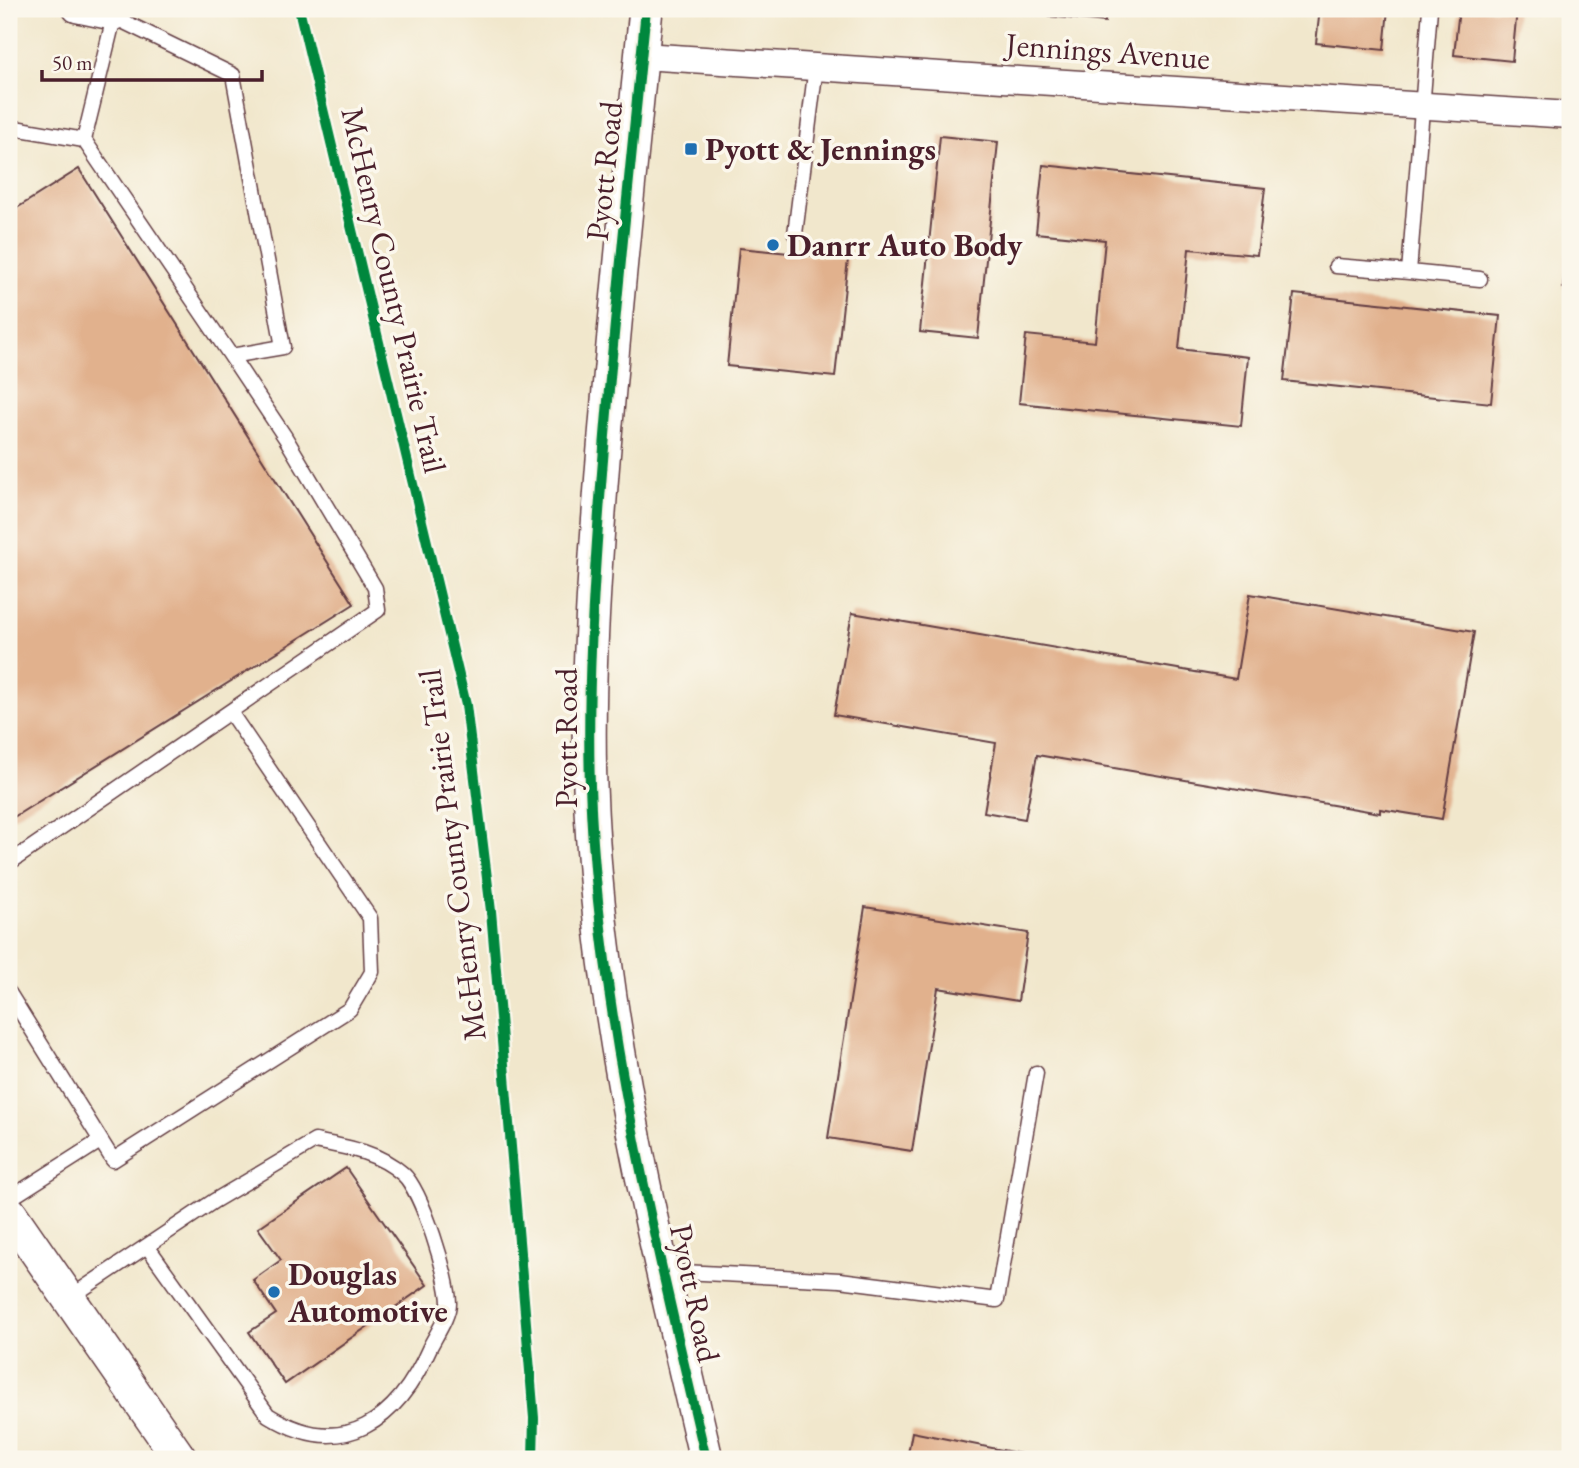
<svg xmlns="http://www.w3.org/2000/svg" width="1579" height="1468" viewBox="0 0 1579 1468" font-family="'EB Garamond',serif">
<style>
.building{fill:#e1b18d}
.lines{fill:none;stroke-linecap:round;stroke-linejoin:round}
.service-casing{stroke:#633d43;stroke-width:17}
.minor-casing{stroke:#633d43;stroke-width:29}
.tertiary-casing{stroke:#633d43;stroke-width:36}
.service{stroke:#fff;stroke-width:14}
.minor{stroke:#fff;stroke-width:26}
.tertiary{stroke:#fff;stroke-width:33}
.cycleway-casing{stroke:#fbf7ec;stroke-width:15}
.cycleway{stroke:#00873e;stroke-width:10}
.poi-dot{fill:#1f6fb2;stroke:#fbf7ec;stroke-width:2.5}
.labels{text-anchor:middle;stroke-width:7;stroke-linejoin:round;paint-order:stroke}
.street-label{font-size:32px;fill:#4a1f2b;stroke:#fbf7ec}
.poi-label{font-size:32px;font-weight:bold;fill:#4a1f2b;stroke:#fbf7ec;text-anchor:start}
</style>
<rect width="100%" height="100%" fill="#fbf7ec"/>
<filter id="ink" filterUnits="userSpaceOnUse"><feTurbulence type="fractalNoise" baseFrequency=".0143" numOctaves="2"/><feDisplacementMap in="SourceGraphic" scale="14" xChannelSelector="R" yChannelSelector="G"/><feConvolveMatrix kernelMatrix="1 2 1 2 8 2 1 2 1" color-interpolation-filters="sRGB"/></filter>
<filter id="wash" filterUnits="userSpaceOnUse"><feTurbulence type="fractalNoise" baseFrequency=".00686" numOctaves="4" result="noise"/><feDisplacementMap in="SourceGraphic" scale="28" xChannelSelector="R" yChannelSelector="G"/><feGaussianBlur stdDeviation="1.57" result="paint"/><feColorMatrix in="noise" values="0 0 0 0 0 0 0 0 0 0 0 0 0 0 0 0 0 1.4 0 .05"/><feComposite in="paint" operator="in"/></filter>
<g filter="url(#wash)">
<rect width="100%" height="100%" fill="#f1e7cc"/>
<g id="blocks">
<path class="building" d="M1038,9H1106L1105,22L1038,15Z
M1320,9H1388L1384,50L1316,43Z
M1459,9H1517L1512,61L1454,55Z
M940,136L998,142L978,338L920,332Z
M1043,165L1265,188L1257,255L1189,249L1179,349L1248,357L1241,426L1019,403L1026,335L1095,342L1105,240L1036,233Z
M79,169L354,604L9,820V213Z
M1568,241H1570V289L1563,288Z
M739,248L848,259L835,377L727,366Z
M1294,294L1500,316L1491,403L1284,381Z
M1250,594L1474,632L1442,819L1380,809V813L1037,755L1025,819L984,812L996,743L834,715L852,613L1236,679Z
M865,907L1028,933L1018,1001L938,988L912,1151L828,1138Z
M346,1168L427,1285L285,1384L249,1332L276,1314L253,1280L281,1260L258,1228Z
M912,1432L1042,1458V1459H907Z"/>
</g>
</g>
<g filter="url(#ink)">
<use href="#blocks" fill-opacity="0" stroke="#633d43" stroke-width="2"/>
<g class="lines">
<g class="service-casing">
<path id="service" d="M114,17L233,75L283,347L231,356L84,140Z
M9,127L84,140
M795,234L816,66
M1336,266L1409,272L1430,9
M1409,272L1480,279
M9,863L378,610L375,588L285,437L231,356
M9,993L113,1160L350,1009L372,972L370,918L230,712
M9,1199L100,1141
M663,1271L840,1280L997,1300L1036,1073
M69,1298L214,1201L315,1141C347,1147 378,1152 403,1174C422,1191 449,1278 449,1303C449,1316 436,1335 430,1347C398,1420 344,1462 268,1415L147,1246"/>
</g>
<g class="minor-casing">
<path id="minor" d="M76,9L114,17
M642,56L1570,115"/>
</g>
<g class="tertiary-casing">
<path id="tertiary" d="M646,9C630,172 612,336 600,499C593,594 587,691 590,786C598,1014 655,1238 706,1459
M9,1212L180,1459"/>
</g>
<use href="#service" class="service"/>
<use href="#minor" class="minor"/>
<use href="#tertiary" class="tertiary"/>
<g class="cycleway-casing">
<path id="cycleway" d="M299,9L466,705L491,911L534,1418L533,1459
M646,9C630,172 612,336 600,499C593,594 587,691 590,786C598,1014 655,1238 706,1459"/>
</g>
<use href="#cycleway" class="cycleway"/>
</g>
</g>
<g class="poi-dot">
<rect x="684" y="142" width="14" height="14" rx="3.5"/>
<circle cx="773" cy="245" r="7"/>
<circle cx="274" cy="1292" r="7"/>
</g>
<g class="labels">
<g class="street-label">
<text transform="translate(1108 51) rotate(4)" y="11">Jennings Avenue</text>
<text transform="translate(604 171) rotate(-84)" y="11">Pyott Road</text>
<text transform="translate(394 290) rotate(77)" y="11">McHenry County Prairie Trail</text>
<text transform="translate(566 738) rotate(-90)" y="11">Pyott Road</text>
<text transform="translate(452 855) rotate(-97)" y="11">McHenry County Prairie Trail</text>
<text transform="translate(695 1293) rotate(78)" y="11">Pyott Road</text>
</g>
<g class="poi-label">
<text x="705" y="160">Pyott &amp; Jennings</text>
<text x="787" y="256">Danrr Auto Body</text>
<text x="288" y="1285">Douglas<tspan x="288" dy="37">Automotive</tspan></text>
</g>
</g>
<rect width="1579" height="1468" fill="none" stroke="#fbf7ec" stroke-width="35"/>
<path d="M42 70v10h220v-10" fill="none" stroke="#4a1f2b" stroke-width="3.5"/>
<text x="52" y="70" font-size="21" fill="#4a1f2b" stroke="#fbf7ec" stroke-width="5" paint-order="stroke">50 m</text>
</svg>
